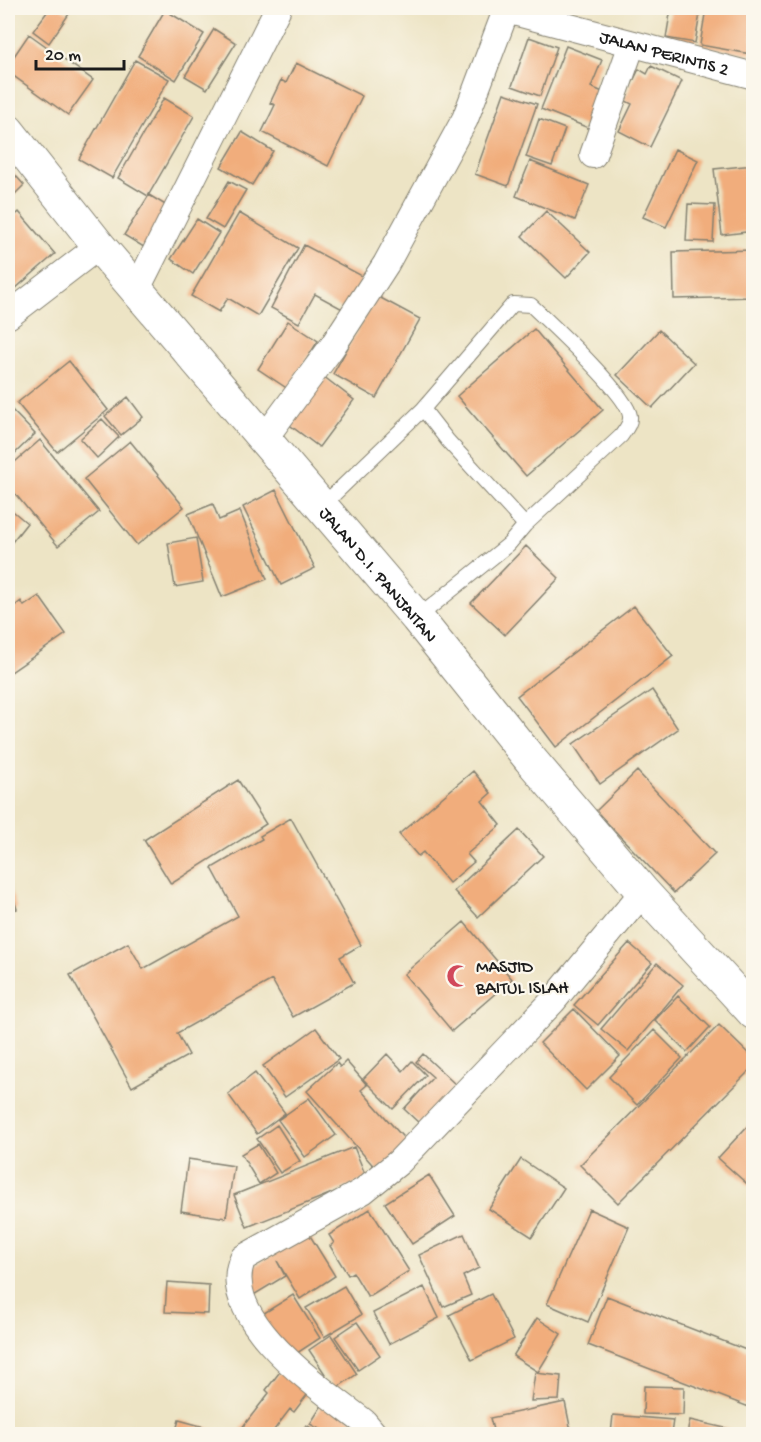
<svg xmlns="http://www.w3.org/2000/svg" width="761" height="1442" viewBox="0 0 761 1442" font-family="'Gochi Hand',sans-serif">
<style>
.building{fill:#f1ad7b}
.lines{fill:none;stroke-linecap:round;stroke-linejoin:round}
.service-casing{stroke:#848070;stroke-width:16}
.minor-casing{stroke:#848070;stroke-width:28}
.tertiary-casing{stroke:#848070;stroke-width:35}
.service{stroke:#fff;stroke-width:14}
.minor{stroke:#fff;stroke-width:26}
.tertiary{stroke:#fff;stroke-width:33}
.labels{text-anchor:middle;stroke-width:4.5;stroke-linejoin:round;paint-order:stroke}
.street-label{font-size:18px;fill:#1c1c1c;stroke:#fbf7ec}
.poi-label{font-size:18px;fill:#1c1c1c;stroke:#fbf7ec;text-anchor:start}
</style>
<rect width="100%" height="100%" fill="#fbf7ec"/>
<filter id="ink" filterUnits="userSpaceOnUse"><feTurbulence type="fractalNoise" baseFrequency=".0167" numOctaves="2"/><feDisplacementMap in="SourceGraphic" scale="12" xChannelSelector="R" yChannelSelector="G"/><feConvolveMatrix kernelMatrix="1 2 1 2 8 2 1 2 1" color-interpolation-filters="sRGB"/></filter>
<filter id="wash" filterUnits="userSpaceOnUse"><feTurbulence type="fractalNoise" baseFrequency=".008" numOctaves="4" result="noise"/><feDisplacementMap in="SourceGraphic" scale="24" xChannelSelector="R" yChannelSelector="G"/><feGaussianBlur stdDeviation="1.35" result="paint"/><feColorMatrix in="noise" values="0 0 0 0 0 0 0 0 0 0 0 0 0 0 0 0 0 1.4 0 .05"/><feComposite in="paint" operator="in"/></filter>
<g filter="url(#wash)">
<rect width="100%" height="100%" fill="#ede4c5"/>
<g id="blocks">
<path class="building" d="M50,8H61L69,14L49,43L33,31Z
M671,8H701L695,43L666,38Z
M706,8H754L751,54L700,45Z
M165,10L204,34L176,80L138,56Z
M214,29L236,43L207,89L185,76Z
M29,34L93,80L68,115L8,72V65Z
M529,37L557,47L540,96L512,86Z
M566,46L602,60L591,87L605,93L591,129L541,109Z
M135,60L169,79L112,178L79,159Z
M296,63L362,96L328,166L262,132L275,105L270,103L281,80L286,83Z
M651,66L682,81L650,147L619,131L632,104L624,100L639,69L647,74Z
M504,93L537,104L508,186L475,174Z
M164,98L194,116L148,196L118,178Z
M539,119L565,129L552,166L526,157Z
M242,132L273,151L252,185L221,167Z
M675,149L698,160L666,227L643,217Z
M530,161L589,185L575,220L516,196Z
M754,165V231L722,235L714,169Z
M8,167L24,185L8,201Z
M229,181L246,190L223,229L206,219Z
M149,195L172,209L147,249L124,235Z
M688,204L715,205L713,242L686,241Z
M546,211L590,252L566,278L522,236Z
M19,212L55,254L8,295V222Z
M239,213L298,248L258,316L228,298L219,312L191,296Z
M197,219L219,233L193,274L171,259Z
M304,245L364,277L346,311L315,294L299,323L271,308Z
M754,250V297L674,299L673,252Z
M377,296L420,319L376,398L333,374Z
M288,321L318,341L288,389L258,369Z
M534,329L603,410L526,476L457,396Z
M659,330L694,363L652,408L617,375Z
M69,361L108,410L57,452L17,403Z
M323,376L354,400L319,447L287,423Z
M128,397L143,417L121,435L105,416Z
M8,406L35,434L8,460Z
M102,419L119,437L97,458L80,439Z
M40,440L99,512L58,546L8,485V468Z
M130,441L184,507L137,545L84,479Z
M276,490L315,568L281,585L243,507Z
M213,504L219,520L240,511L267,579L222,597L188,514Z
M8,507L27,523L8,547Z
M196,538L203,582L175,587L168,543Z
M526,546L559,578L505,635L471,603Z
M39,596L66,634L8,674V611L21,601L24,606Z
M634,606L673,656L556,747L517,696Z
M652,690L678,729L600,784L573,744Z
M473,771L491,793L482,801L501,825L467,854L474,862L449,883L423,852L418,856L399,834Z
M637,771L715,854L674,893L596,811Z
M238,780L266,824L171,884L144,840Z
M291,818L361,945L340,957L354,983L293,1017L272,980L177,1033L189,1055L132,1087L70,975L128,943L143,969L238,916L212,868L262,839L260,836Z
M519,830L543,856L478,917L454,891Z
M8,882L17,909L8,912Z
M464,922L512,979L452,1031L404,974Z
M629,943L652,963L598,1025L574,1005Z
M657,963L683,985L628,1051L601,1029Z
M678,996L710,1027L687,1052L655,1020Z
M574,1009L620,1056L586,1090L540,1043Z
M719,1025L754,1059V1066L618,1203L580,1165Z
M316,1028L339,1059L285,1097L263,1066Z
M654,1030L682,1058L637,1105L609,1077Z
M387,1054L403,1071L412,1061L426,1075L393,1109L363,1079Z
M423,1054L456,1085L420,1124L404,1109L433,1077L416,1062Z
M346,1061L367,1085L361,1090L409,1144L378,1171L307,1091L337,1063L340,1067Z
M255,1073L285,1113L257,1134L228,1094Z
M309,1098L336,1135L305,1157L278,1120Z
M754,1119V1190L718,1158Z
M277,1125L300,1161L280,1173L257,1139Z
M258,1144L276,1173L259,1184L241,1154Z
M354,1147L367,1179L247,1227L234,1195Z
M188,1159L234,1166L226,1218L181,1211Z
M521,1159L564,1188L532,1237L489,1209Z
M429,1175L455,1216L412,1244L385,1203Z
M370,1209L409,1271L368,1297L353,1272L348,1275L330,1246L334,1243L329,1235Z
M589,1209L629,1227L588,1322L547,1304Z
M309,1234L335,1276L300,1299L277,1261L285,1276L252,1296L239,1275Z
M464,1234L479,1268L463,1276L471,1295L443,1307L419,1255Z
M167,1282L209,1285L208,1314L165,1312Z
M344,1286L361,1315L324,1337L306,1308Z
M424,1287L439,1318L389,1344L373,1313Z
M491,1294L514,1339L472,1360L449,1315Z
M293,1295L320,1338L288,1359L261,1315Z
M607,1296L754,1353V1409L588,1345Z
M537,1318L561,1334L538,1372L513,1356Z
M357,1322L380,1355L358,1370L335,1337Z
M331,1335L357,1374L335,1389L309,1350Z
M282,1369L310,1391L294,1412L290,1409L271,1434H249L241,1429L269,1393L266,1390Z
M535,1373L561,1376L559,1400L531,1401Z
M644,1386L684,1387L683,1415L643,1414Z
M324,1402L361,1425L356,1434H328L310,1424Z
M565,1402L571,1431L554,1434H494L490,1418Z
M613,1415L673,1420L671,1434H611Z
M179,1420L230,1434H175Z
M690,1420L751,1434H687Z
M306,1425L321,1434H300Z"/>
</g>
</g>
<g filter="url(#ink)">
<use href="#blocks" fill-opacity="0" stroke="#848070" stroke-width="1.5"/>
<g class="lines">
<g class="service-casing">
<path id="service" d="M423,409L513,304L531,305C550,323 628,395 630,416C631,424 625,430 621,436L525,525
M322,506L423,409L448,441L525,525L509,544L417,618"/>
</g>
<g class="minor-casing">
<g id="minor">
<path id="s1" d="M506,10L754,76"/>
<path d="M593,155L632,44"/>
<path d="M137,289L278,8"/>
<path d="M8,316L99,246"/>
<path d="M264,439L332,347L386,264L465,119L507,8"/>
<path d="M374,1434L364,1422C324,1391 215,1318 243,1258L363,1191L399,1162L553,1001L643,892"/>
</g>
</g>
<g class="tertiary-casing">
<g id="tertiary">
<path id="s2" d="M8,131L99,246L417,618L530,759L643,892L754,1013"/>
</g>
</g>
<use href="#service" class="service"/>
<use href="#minor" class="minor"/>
<use href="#tertiary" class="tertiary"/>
</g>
</g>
<defs>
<g id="mosque-bare" transform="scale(1.8)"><path d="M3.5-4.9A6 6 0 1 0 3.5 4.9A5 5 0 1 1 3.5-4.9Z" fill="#d1495b" stroke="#fbf7ec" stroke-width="2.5" paint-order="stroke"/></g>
</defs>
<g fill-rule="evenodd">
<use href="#mosque-bare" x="458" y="976"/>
</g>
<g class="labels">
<g class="street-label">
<text dy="6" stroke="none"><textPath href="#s1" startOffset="164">JALAN PERINTIS 2</textPath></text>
<text dy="6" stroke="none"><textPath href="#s2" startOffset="578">JALAN D.I. PANJAITAN</textPath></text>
</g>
<g class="poi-label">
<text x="476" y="972">MASJID<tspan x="476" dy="21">BAITUL ISLAH</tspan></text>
</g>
</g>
<rect width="761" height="1442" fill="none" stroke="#fbf7ec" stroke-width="30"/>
<path d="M36 60v9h88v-9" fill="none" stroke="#1c1c1c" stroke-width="3"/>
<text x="45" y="60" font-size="18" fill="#1c1c1c" stroke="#fbf7ec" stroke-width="4.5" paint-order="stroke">20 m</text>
</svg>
